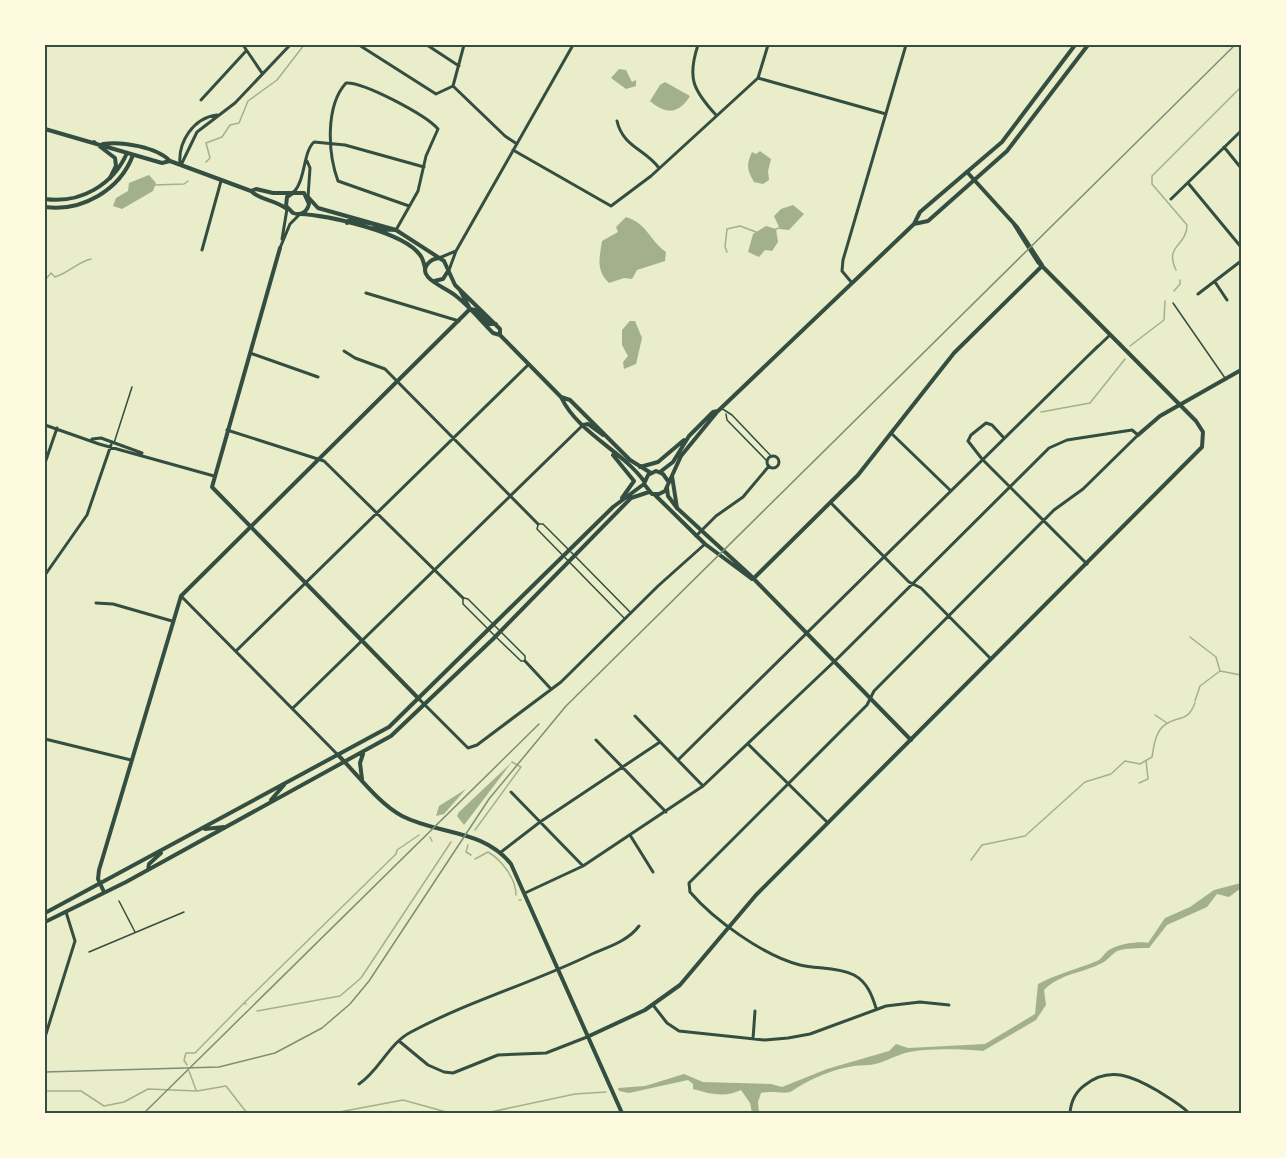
<svg xmlns="http://www.w3.org/2000/svg" width="1286" height="1158" viewBox="0 0 1286 1158" font-family="Raleway,sans-serif">
<style>
.water{fill:#a3b18a}
.lines{fill:none;stroke-linecap:round;stroke-linejoin:round}
.stream{stroke:#a3b18a;stroke-width:1.5}
.service{stroke:#344e41;stroke-width:1.5}
.minor{stroke:#344e41;stroke-width:3}
.tertiary{stroke:#344e41;stroke-width:4}
.secondary{stroke:#344e41;stroke-width:4}
.rail{stroke:#7c8e77;stroke-width:1.5}
.neatline{fill:none;stroke:#344e41;stroke-width:2}
</style>
<rect width="100%" height="100%" fill="#e9edc9"/>
<path class="water" d="M619,69L626,70L632,82L636,80V86L626,89L611,78Z
M665,82L690,96C679,114 666,115 650,101L660,85Z
M760,151L771,159L768,171L769,180L763,184L754,182C747,170 746,165 752,152L756,154Z
M149,175L156,183L153,191L122,209L113,206L116,198L128,191L129,183Z
M793,205L804,214L789,230L780,229L774,216L781,209Z
M626,217C648,224 649,240 666,252L665,261L637,270L632,279L624,278L609,283C595,270 600,256 602,241L618,232L616,227Z
M766,226L776,229L778,242L772,251L765,250L759,257L748,252L753,234Z
M630,321H635L642,338L636,364L624,369L623,362L628,356L622,345V330Z
M512,762L464,825L457,816L459,812Z
M466,789L444,814L436,816L439,806Z
M1241,883V888L1229,897L1217,894L1207,907L1167,925L1149,948C1140,948 1125,948 1117,951C1112,954 1108,960 1102,963C1083,973 1059,974 1044,990L1046,1005L1036,1020L983,1051C961,1049 926,1048 905,1053C894,1056 879,1065 869,1065C842,1065 815,1076 792,1091C787,1095 770,1090 761,1093L758,1102L759,1113H752L750,1103L741,1090C725,1098 710,1094 693,1089V1084L688,1080L629,1093L619,1091L618,1088L645,1086L684,1074L703,1082L771,1084L782,1087L827,1069L889,1051L896,1044L908,1048L985,1044L1035,1014L1038,984C1057,974 1077,969 1097,961C1103,958 1105,951 1111,949C1119,944 1140,941 1148,943L1165,918L1190,907L1214,890Z"/>
<g class="lines">
<path class="stream" d="M206,162L210,158L206,143L222,137L230,125L239,123L248,101L277,80L304,45
M155,185L184,184L188,181
M776,229L779,228
M727,252L725,247L727,229L740,226L756,232
M1176,270C1164,245 1187,246 1187,225L1152,184V176L1241,87
M45,280L51,273L55,277C70,272 76,263 91,259
M1174,291L1180,284V280
M1130,346L1164,320L1165,301
M1041,412L1090,403L1125,359
M1190,637L1216,657L1220,671
M1195,701L1200,686L1220,671L1241,675
M1155,715L1167,723
M1112,773L1125,761L1140,764L1152,757C1154,746 1155,731 1166,724C1180,715 1187,723 1195,703
M1139,783L1148,779L1146,760
M475,830L521,767L512,762
M430,837L432,841
M468,845L466,852L471,855
M475,859L488,852C502,860 516,879 516,895
M971,860L982,845L1025,836L1085,782L1111,774
M519,900H521
M244,1003L396,854L397,850L419,835
M257,1011L340,996L361,978L451,842
M187,1065L184,1060L186,1053H195L244,1003L246,1004
M189,1071L196,1090
M45,1091H81L104,1106L124,1102L148,1089L197,1091L226,1086L247,1113
M334,1113L403,1100L450,1113
M486,1113L575,1094L606,1092"/>
<path class="service" d="M1173,303L1225,378
M721,408L732,415L772,457
M726,414L727,420L767,461
M114,443L132,387
M538,524H543L568,549
M538,525L537,529L625,619
M571,552L631,613
M464,598L468,599L525,656V661
M463,599V604L494,635
M497,638L521,661H525
M119,901L135,932
M89,952L184,912"/>
<path class="minor" d="M243,45L262,73
M359,45L436,94L453,86L464,45
M427,45L459,66
M698,45C687,78 693,90 716,115
M758,78L768,45
M453,86L505,136L517,144
M201,100L246,51
M617,121C623,147 645,149 659,168
M1224,147L1241,168
M513,150L611,206L651,176L758,78L886,114
M307,161L310,168L308,197
M180,164C178,142 193,118 217,115
M181,165L197,132L235,103L290,45
M1188,183L1241,247
M294,192C306,178 303,152 314,142L345,145L424,167
M1171,199L1241,131
M396,230L418,191L426,156L438,129C426,115 364,82 346,83C325,106 328,154 338,181L409,206
M282,239L287,209
M280,248L290,224L299,215
M202,250L221,181
M439,258L456,251
M449,270L456,251L573,45
M1215,282L1227,300
M852,283L842,271L843,260L906,45
M366,293L459,321
M1198,294L1241,261
M344,351L355,358L385,369L538,524
M250,353L318,377
M1089,355L1110,335
M45,425L99,444L214,476
M227,430L324,461L463,598
M891,433L951,491
M1004,438L992,425L986,423L971,435L968,441L982,459L1087,564
M92,439L101,438L142,453
M767 462a6 6 0 1 1 12 0a6 6 0 1 1-12 0Z
M45,463L57,428
M831,503L909,582L921,588L991,659
M696,536L716,516L743,497L769,466
M45,575L87,515L111,445
M181,596L338,755
M96,603L113,604L172,621
M236,651L528,365
M525,661L551,689
M419,699L468,748L477,745L561,682L658,586L705,544
M293,708L583,425
M635,716L703,786
M45,739L131,760
M596,740L666,812
M749,745L828,823
M678,760L1098,346
M511,792L583,866
M630,835L653,872
M501,852L540,822L660,742
M525,893L583,866L703,786L839,657L1049,448L1067,440L1132,430L1138,435L1083,489L1054,510L874,691L867,705L689,883L690,892C714,920 764,956 800,965C817,969 838,967 854,975C867,982 872,995 876,1008
M653,1005L667,1023L679,1031L765,1040L788,1038L810,1034L886,1006L920,1002L949,1005
M45,1037L75,941L66,912
M753,1039L755,1011
M399,1041L428,1065L444,1072L453,1073L498,1055L546,1053L587,1037
M359,1084C380,1070 388,1044 411,1032C469,1001 533,983 592,954C608,947 628,941 639,926
M1070,1113C1071,1101 1075,1092 1085,1085C1110,1065 1134,1077 1158,1091C1169,1098 1180,1104 1189,1113"/>
<path class="tertiary" d="M967,172L1017,227L1042,265
M45,199C80,204 113,185 127,153
M45,207C82,212 120,190 133,155
M280,248L212,487L419,699
M1138,435L1160,416L1241,370
M667,488L668,496L677,508L750,575L911,740
M655,495L705,544L752,579
M753,579L858,475L954,353L1042,266
M338,755C358,775 378,803 402,816C439,835 483,829 511,864L622,1113
M104,892L98,879L99,870L181,596L470,309
M587,1037L645,1010L680,985L756,895L1202,447L1203,432L1196,421L1038,262L1014,224"/>
<path class="secondary" d="M45,129L162,163L170,161L251,191C259,200 274,199 287,209
M94,142L115,158L116,166L110,178
M103,144C121,141 157,147 170,161
M251,191L256,189L273,193H304L309,204C307,212 301,216 293,213L286,206L287,197L294,192
M308,197L318,208L396,230L444,261L455,285L500,329V335
M300,214C327,215 404,232 420,255C423,258 424,264 425,268
M347,223L350,219L378,225
M914,224L928,221L1007,151L1088,45
M370,228L395,230
M439,258C430,259 420,268 428,277C435,285 448,289 456,296C469,306 481,321 493,333L500,335L561,397C578,433 621,450 644,481
M434,281L443,279L448,271
M460,290L470,309L475,310L490,324H496
M561,397L570,400L630,460L651,473
M583,425L588,424L603,435
M613,455L634,481L622,498
M640,467L658,462L684,440
M660,472L673,462L689,436L713,412L718,411L914,224L920,212L1002,142L1075,45
M672,476L677,508
M668,481L663,474L656,471L648,475L644,484L652,494H659L665,491L681,456L717,412
M362,779L360,763L363,754
M271,800L284,785
M205,829L224,827
M148,870L149,864L161,853
M45,913L389,727L613,507L644,484
M45,922L126,882L391,736L493,639L631,498L649,492"/>
<path class="rail" d="M45,1072L219,1067L275,1053L322,1028L350,1004L369,981L489,799L566,706L1235,45
M144,1113L539,724"/>
</g>
<rect width="1286" height="1158" fill="none" stroke="#fefae0" stroke-width="93"/>
<rect x="46" y="46" width="1194" height="1066" class="neatline"/>
</svg>
